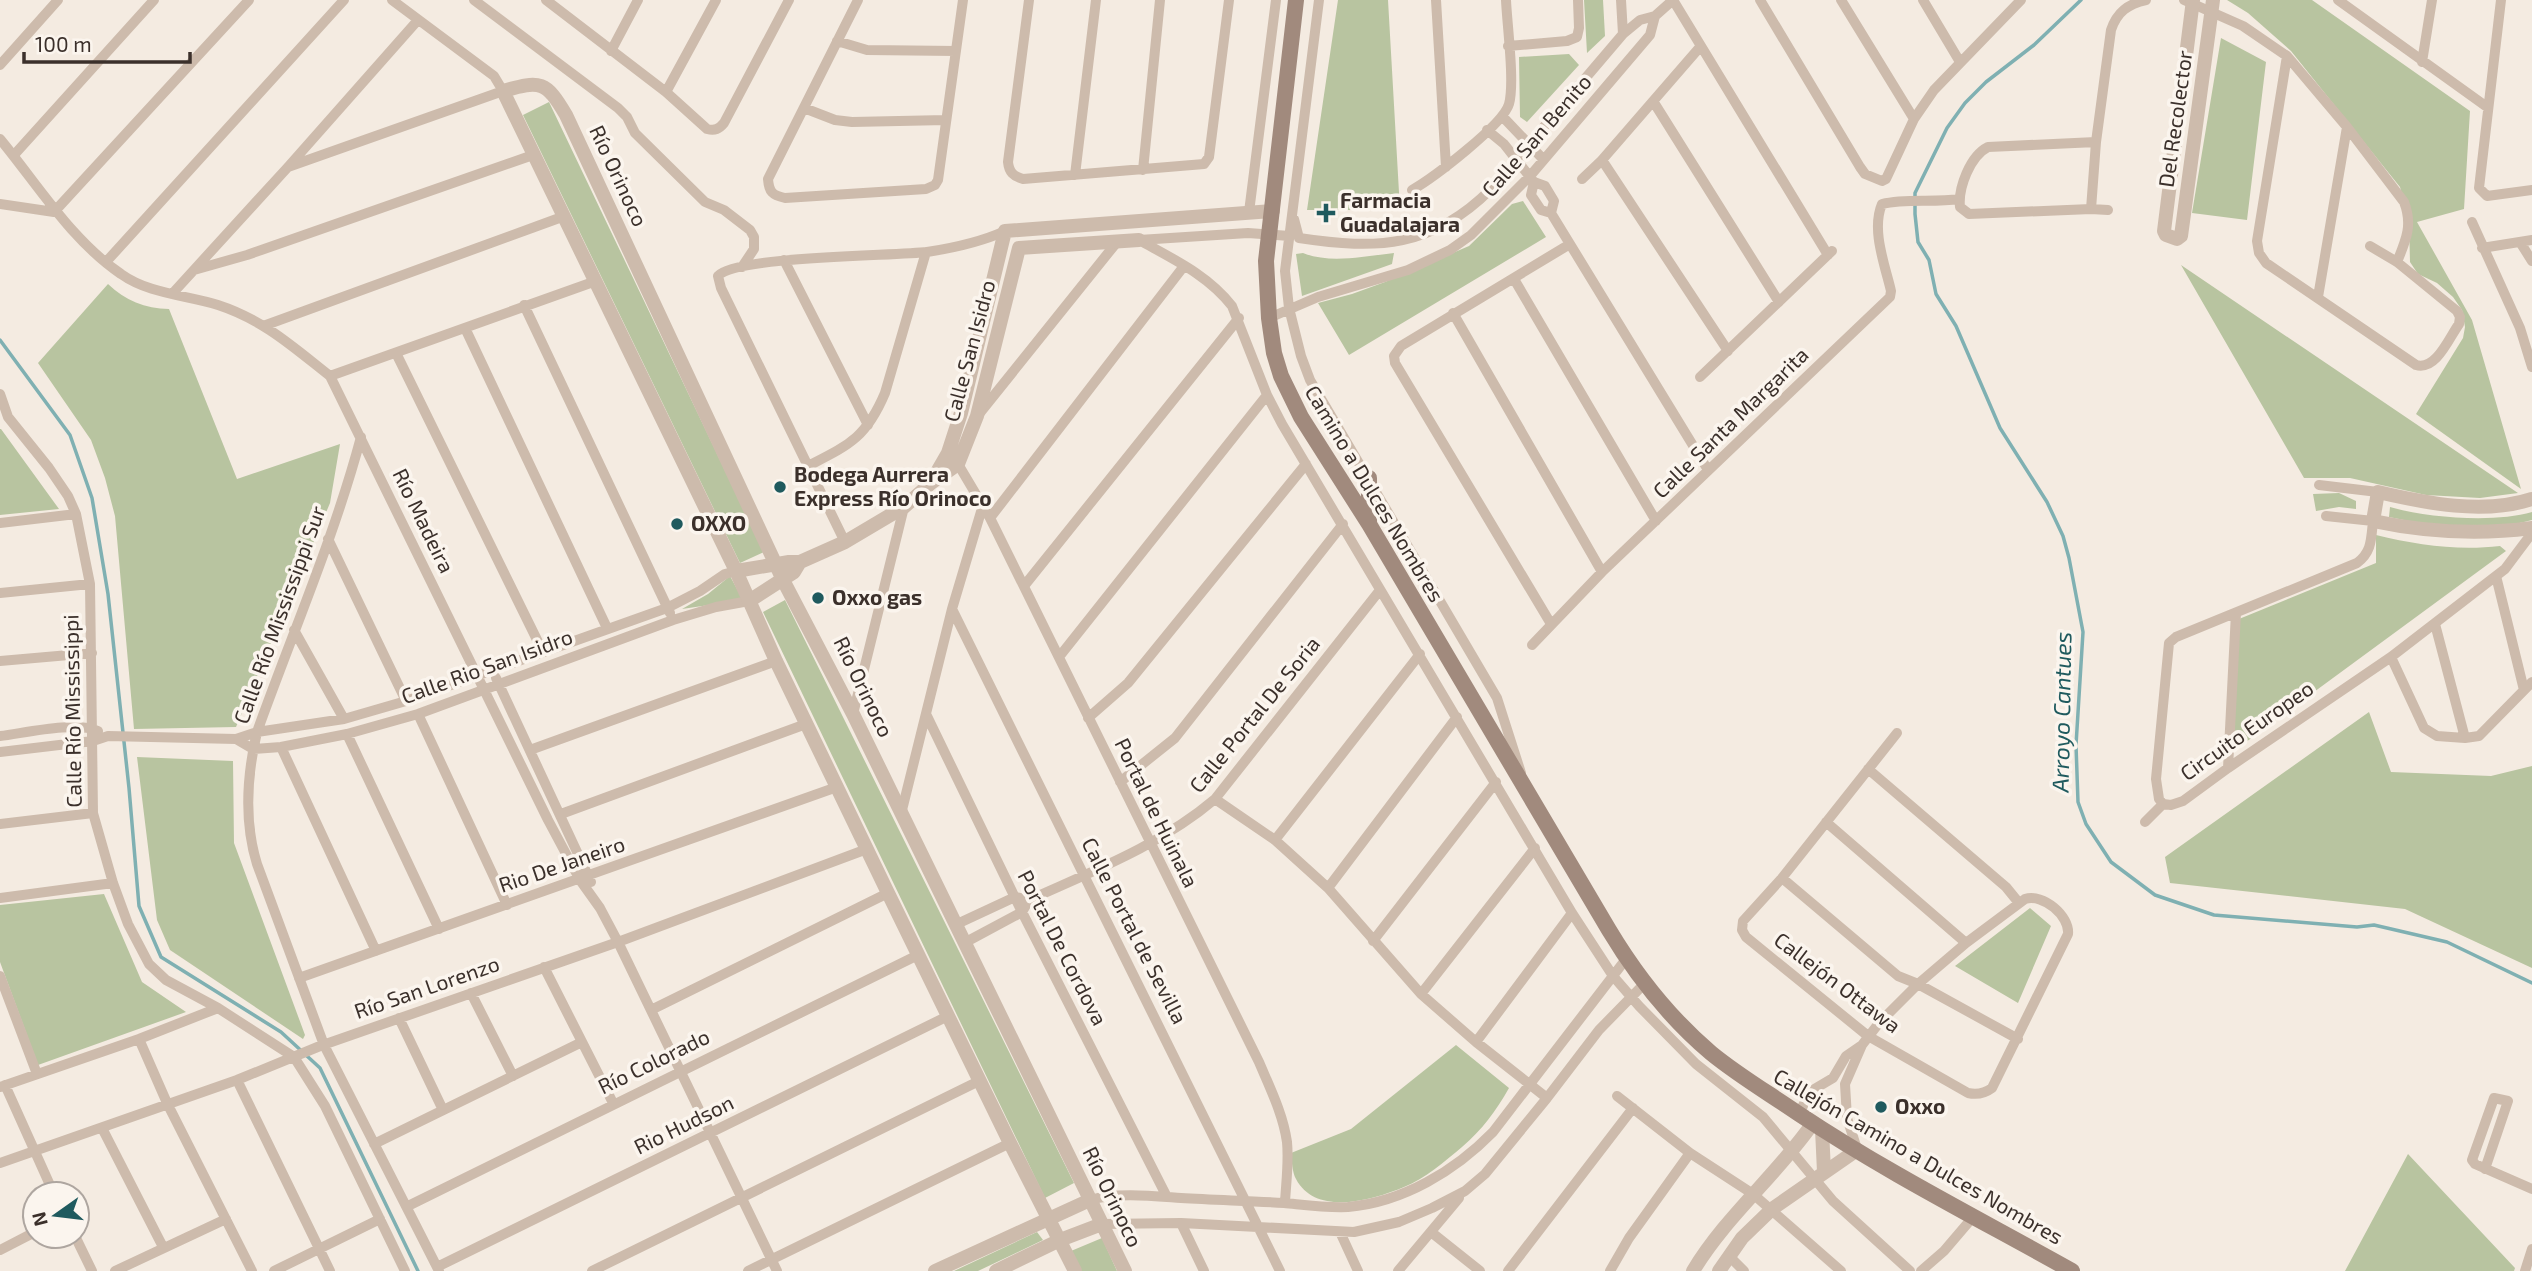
<svg xmlns="http://www.w3.org/2000/svg" width="2532" height="1271" viewBox="0 0 2532 1271" font-family="'Exo 2',sans-serif">
<style>
.green{fill:#b8c4a0}
.lines{fill:none;stroke-linecap:round;stroke-linejoin:round}
.stream{stroke:#7fb0b2;stroke-width:3.5}
.minor{stroke:#cdbbac;stroke-width:10}
.tertiary{stroke:#cdbbac;stroke-width:14}
.secondary{stroke:#a18a7d;stroke-width:16}
.poi-dot{fill:#1f5a5e;stroke:#fbf5ee;stroke-width:2.5}
.labels{text-anchor:middle;stroke-width:7;stroke-linejoin:round;paint-order:stroke}
.street-label{font-size:21px;fill:#3b302b;stroke:#fbf5ee}
.poi-label{font-size:21px;font-weight:bold;fill:#3b302b;stroke:#fbf5ee;text-anchor:start}
.water-label{font-size:23px;font-style:italic;fill:#1f5a5e;stroke:#fbf5ee}
</style>
<rect width="100%" height="100%" fill="#f4ebe1"/>
<path class="green" d="M1338,0H1388L1400,210H1307Z
M1584,0H1603L1605,36L1587,53Z
M2227,0H2312L2470,111L2464,209L2417,222L2472,320L2521,489L2416,414L2463,338L2465,327L2462,310L2453,297L2437,283L2418,274L2410,262L2409,221L2400,187L2291,51L2248,13Z
M2221,38L2266,62L2247,220L2192,213Z
M1569,54L1579,65L1527,122L1520,117L1519,57Z
M549,102L764,552L740,563L523,115Z
M1523,201L1546,237L1349,355L1318,303L1352,294L1385,282L1469,246L1512,204Z
M1303,253C1330,264 1366,256 1394,253L1392,264L1302,296L1296,254Z
M2181,265L2518,493L2480,498L2426,495L2350,478H2304Z
M108,284C125,300 145,309 169,309L237,479L340,444L330,503L236,727L134,729L115,516L105,478L91,440L38,363Z
M0,429H1L59,509L0,515Z
M2339,493L2356,501V509L2339,507L2316,511L2313,494Z
M2390,507C2428,518 2495,523 2532,512V520C2480,534 2441,528 2389,517Z
M2376,535C2417,545 2458,551 2500,546L2506,551L2231,753L2239,619L2376,563Z
M730,576L743,600L682,609L708,594Z
M785,600L1074,1183L1045,1198L763,612Z
M2369,712L2391,772L2491,776L2532,766V968L2405,909L2170,883L2165,857Z
M137,757L233,761L234,843L305,1035L303,1039L170,950L157,920Z
M104,894L142,982L186,1012L38,1065L0,962V905Z
M2030,908L2051,926L2018,1003L1955,966Z
M1456,1045L1509,1088C1496,1111 1482,1130 1462,1147C1445,1161 1425,1179 1404,1187C1373,1200 1316,1217 1296,1179C1292,1172 1292,1161 1291,1153L1351,1129Z
M2408,1154L2515,1268L2514,1271H2345Z
M1037,1232L1043,1240L978,1271H954Z
M1102,1238L1117,1271H1081L1071,1251Z"/>
<g class="lines">
<path class="stream" d="M2081,0L2034,45L1986,82L1965,103L1947,128L1915,193V214L1918,242L1929,260L1936,294L1956,326L2000,428L2047,502L2063,536L2069,558L2083,632L2076,745L2078,802L2086,824L2111,862L2155,895L2214,915L2357,927L2374,925L2447,942L2532,983
M0,340L70,435L92,498L108,594L129,788L139,906L161,957L281,1032L320,1068L418,1271"/>
<path class="minor" d="M474,0L618,108L627,117L635,133L705,202L724,210L750,230L754,237V249L742,267
M546,0L666,92L707,129C715,131 719,129 724,123L789,0
M858,0L768,179C769,192 772,195 785,198L926,189L935,185L938,180L963,0
M1029,0L1008,162C1009,172 1013,176 1023,179L1204,164L1209,157L1229,0
M1319,0L1285,271L1289,308L1301,356L1310,380L1497,698L1521,773
M1436,0L1446,167
M1621,0L1623,34
M1673,0L1828,255
M1760,0L1860,167L1865,174L1882,181L1886,179L1914,119L1934,90L2021,0
M1841,0L1914,119
M1923,0L1960,62
M2184,0L2243,26L2287,56L2347,127L2404,202C2413,225 2406,240 2397,262
M2338,0L2487,107
M2501,0L2479,188L2487,196L2532,190
M837,41L867,50L956,51
M1508,46L1567,41L1577,37L1579,28L1578,0
M611,51L638,0
M2287,56L2257,241L2259,253L2266,263L2416,365C2436,371 2449,338 2459,324L2460,317L2457,311L2397,262L2370,246
M2422,62L2432,0
M0,65L58,0
M666,92L716,0
M1653,101L1779,302
M804,108L835,120L852,122L946,120
M1502,116L1543,159
M1487,130L1504,144L1534,182L1545,186L1554,201L1551,213L1708,470
M0,139C38,185 71,240 121,274C149,294 186,295 218,305C264,320 293,347 330,376L548,820L580,880L600,908L618,942L777,1271
M2096,142L1988,147C1970,156 1958,188 1960,207L1969,214L2091,209L2108,210
M14,155L154,0
M1602,160L1728,351
M288,167L503,91L494,76L392,0
M1143,170L1160,0
M1075,175L1096,0
M1582,179L1602,160L1700,47
M1534,182L1531,195L1541,210L1551,213
M1412,190C1433,178 1503,125 1509,104C1515,83 1507,24 1506,0
M0,204L54,212
M2091,209L2096,142L2111,30C2117,12 2128,4 2146,0
M54,212L249,0
M1249,212L1276,0
M1294,219L1299,238C1378,250 1432,248 1491,189L1623,34L1640,20L1655,16L1673,0
M2472,222L2520,328L2532,367
M1139,240C1173,259 1208,275 1232,306L1267,395L1282,424L1572,913L1613,976L1639,1006L1696,1064L1763,1117L1833,1201L1910,1271
M1139,240L1248,233L1289,236
M2520,242L2532,261
M2482,248L2532,240
M784,260L868,425
M106,262L344,0
M194,270L247,255L533,155
M1514,279L1656,521
M172,294L288,167L418,20
M2318,297L2347,127
M524,305L670,613
M1453,313L1602,572
M1269,318L1318,297L1408,270L1450,250L1471,235L1530,176L1650,35L1655,16
M266,325L562,217
M465,328L607,628
M396,353L543,652
M330,376L596,281
M1700,377L1832,251
M0,394L8,417L49,468L68,496L76,514L90,584L93,813L113,883L128,924L149,964L166,980L218,1008L294,1057L325,1106L405,1271
M979,414L1117,242
M361,437C334,538 292,634 257,732C247,775 244,822 257,864L324,1045L439,1271
M953,459L958,464L990,518L1259,1062C1270,1088 1283,1114 1287,1142C1289,1162 1286,1183 1285,1203
M808,466C849,445 866,438 885,393L926,252
M2319,485L2378,492
M990,518L1184,266
M0,523L76,514
M328,539L406,701
M845,542L721,288L718,276C735,256 893,256 927,252C953,248 981,242 1005,231
M2496,576L2524,690
M1024,586L1239,318
M0,593L90,584
M952,609L1280,1271
M1551,624L1395,363L1394,356L1401,346L1570,244
M2435,624L2465,738
M294,630L344,719
M1532,645L1602,572L1890,297L1891,291C1885,265 1871,230 1882,204C1907,198 1933,203 1959,199
M1059,657L1267,395
M2391,657L2424,728L2437,736L2465,738L2479,736L2532,682
M0,661L92,653
M496,678L591,882
M418,714L507,905
M853,714L904,507
M926,714L1022,912L1167,1197
M1088,718L1128,683L1306,464
M347,734L439,929
M0,736C25,733 75,721 98,731
M236,739L253,749L281,747L347,734L418,714L673,620L716,607L749,601
M281,747L376,951
M530,750L776,661
M0,752L93,741L108,736L236,739L257,732L344,719L406,701L667,608L700,591L725,574L736,571
M2228,768L2236,613
M1868,769L2006,887L2019,903
M1120,782L1175,738L1343,524
M1215,799L1275,840L1328,888L1421,994L1476,1042L1547,1098
M2163,804L2159,799L2156,779L2169,643L2176,637L2357,563C2372,552 2371,539 2373,521L2326,516
M2163,804L2171,805L2183,801L2228,768L2391,657L2505,569L2532,533
M561,814L806,724
M901,814L952,609L983,505
M1826,822L1966,943
M2145,822L2163,804
M0,824L93,813
M1275,840L1420,654
M1782,878L1898,976L1918,984L2018,1039
M1328,888L1457,717
M0,898L113,883
M957,924L1015,897L1020,898
M1373,941L1496,782
M966,942L1022,912L1029,900C1093,871 1161,845 1215,799L1380,590
M544,967L613,1103
M0,976L37,1074
M299,978L837,787
M471,993L513,1076
M1421,994L1535,848
M651,1010L888,893
M399,1018L443,1110
M139,1039L167,1103L252,1271
M1476,1042L1572,913
M237,1080L330,1271
M5,1085L54,1194
M0,1087L139,1039L218,1008
M1617,1096L1690,1153L1753,1194L1841,1271
M1799,1113L1811,1091L1833,1078L1846,1056L1862,1045
M102,1128L163,1247
M374,1144L582,1042
M1857,1149L1847,1118L1845,1084L1862,1045L1879,1023L1918,984L1966,943L2025,899C2043,893 2070,916 2068,934L1992,1088C1984,1094 1977,1095 1968,1093L1868,1036L1746,937L1742,930L1743,921L1782,878L1897,733
M0,1163L237,1080L320,1046L618,942L867,849
M2485,1169L2508,1101L2494,1098L2472,1160L2475,1164L2532,1189
M1090,1200C1118,1192 1153,1196 1181,1198C1216,1200 1250,1201 1284,1203C1305,1205 1326,1208 1348,1207C1403,1202 1455,1171 1493,1132L1626,959
M408,1206L918,955
M1181,1223L1204,1271
M1102,1224L1181,1223L1354,1232L1399,1222L1432,1208L1465,1191L1485,1174L1547,1098L1599,1030L1645,983
M1340,1232L1358,1271
M1431,1232L1480,1271
M75,1236L92,1271
M0,1250L35,1232
M1729,1256L1744,1271
M437,1267L948,1016
M115,1271L226,1219
M274,1271L380,1219
M592,1271L979,1081
M748,1271L1010,1143
M1398,1271L1459,1198
M1508,1271L1633,1108
M1610,1271L1629,1238L1690,1153
M1921,1271L1944,1251L1973,1217
M2525,1271L2532,1249"/>
<path class="tertiary" d="M2193,0L2164,231L2166,235L2177,239L2181,236L2213,0
M933,479L948,453L961,413L1005,231L1273,211
M2532,499C2484,515 2425,503 2378,492L2373,521C2425,532 2479,535 2532,528
M736,571L789,562H800L845,542L904,507L931,483L958,464L977,416L1019,248L1139,240
M749,601L794,572L800,562
M1822,1129L1824,1172
M935,1271L1090,1200
M996,1271L1060,1240L1102,1224
M1075,1271L1010,1143L888,893L776,661L736,571L503,91C541,80 546,81 566,115L783,580L853,714L1125,1271
M1693,1271C1726,1216 1776,1176 1813,1123
M1719,1271L1742,1238L1772,1209L1857,1150"/>
<path class="secondary" d="M1296,0L1266,261L1269,318L1274,353L1281,376L1301,417L1369,524L1609,930C1636,975 1671,1019 1711,1053C1739,1076 1770,1094 1799,1114C1886,1172 1981,1220 2072,1271
M1369,524V478"/>
</g>
<g class="poi-dot">
<path d="M1322.5 202.5h7v7h7v7h-7v7h-7v-7h-7v-7h7z"/>
<circle cx="780" cy="487" r="7"/>
<circle cx="677" cy="524" r="7"/>
<circle cx="818" cy="598" r="7"/>
<circle cx="1881" cy="1107" r="7"/>
</g>
<g class="labels">
<g class="street-label">
<text transform="translate(2176 119) rotate(-82)" y="7">Del Recolector</text>
<text transform="translate(1537 136) rotate(-49)" y="7">Calle San Benito</text>
<text transform="translate(618 176) rotate(65)" y="7">Río Orinoco</text>
<text transform="translate(970 351) rotate(-75)" y="7">Calle San Isidro</text>
<text transform="translate(1731 423) rotate(-44)" y="7">Calle Santa Margarita</text>
<text transform="translate(1374 494) rotate(59)" y="7">Camino a Dulces Nombres</text>
<text transform="translate(423 521) rotate(64)" y="7">Río Madeira</text>
<text transform="translate(280 615) rotate(-70)" y="7">Calle Río Mississippi Sur</text>
<text transform="translate(487 667) rotate(-20)" y="7">Calle Rio San Isidro</text>
<text transform="translate(863 687) rotate(64)" y="7">Río Orinoco</text>
<text transform="translate(73 711) rotate(-91)" y="7">Calle Río Mississippi</text>
<text transform="translate(1255 715) rotate(-51)" y="7">Calle Portal De Soria</text>
<text transform="translate(2247 731) rotate(-35)" y="7">Circuito Europeo</text>
<text transform="translate(1156 813) rotate(64)" y="7">Portal de Huinala</text>
<text transform="translate(562 865) rotate(-19)" y="7">Rio De Janeiro</text>
<text transform="translate(1134 931) rotate(63)" y="7">Calle Portal de Sevilla</text>
<text transform="translate(1062 948) rotate(63)" y="7">Portal De Cordova</text>
<text transform="translate(1837 983) rotate(37)" y="7">Callejón Ottawa</text>
<text transform="translate(427 988) rotate(-19)" y="7">Río San Lorenzo</text>
<text transform="translate(654 1062) rotate(-26)" y="7">Río Colorado</text>
<text transform="translate(684 1125) rotate(-26)" y="7">Rio Hudson</text>
<text transform="translate(1918 1157) rotate(30)" y="7">Callejón Camino a Dulces Nombres</text>
<text transform="translate(1112 1197) rotate(64)" y="7">Río Orinoco</text>
</g>
<g class="poi-label">
<text x="1340" y="208">Farmacia<tspan x="1340" dy="24">Guadalajara</tspan></text>
<text x="794" y="482">Bodega Aurrera<tspan x="794" dy="24">Express Río Orinoco</tspan></text>
<text x="691" y="531">OXXO</text>
<text x="832" y="605">Oxxo gas</text>
<text x="1895" y="1114">Oxxo</text>
</g>
<g class="water-label">
<text transform="translate(2062 712) rotate(-89)" y="8">Arroyo Cantues</text>
</g>
</g>
<g transform="translate(56 1215) rotate(256)"><circle r="33" fill="#fbf5ee" stroke="#aea6a0" stroke-width="2"/>
<path d="M0-5L12 26L0 18L-12 26Z" fill="#1f5a5e"/>
<text y="-10" font-size="19" font-weight="bold" text-anchor="middle" fill="#3b302b">N</text>
</g>
<path d="M24 52v10h166v-10" fill="none" stroke="#3b302b" stroke-width="3.5"/>
<text x="35" y="52" font-size="21" fill="#3b302b" stroke="#fbf5ee" stroke-width="5" paint-order="stroke">100 m</text>
</svg>
